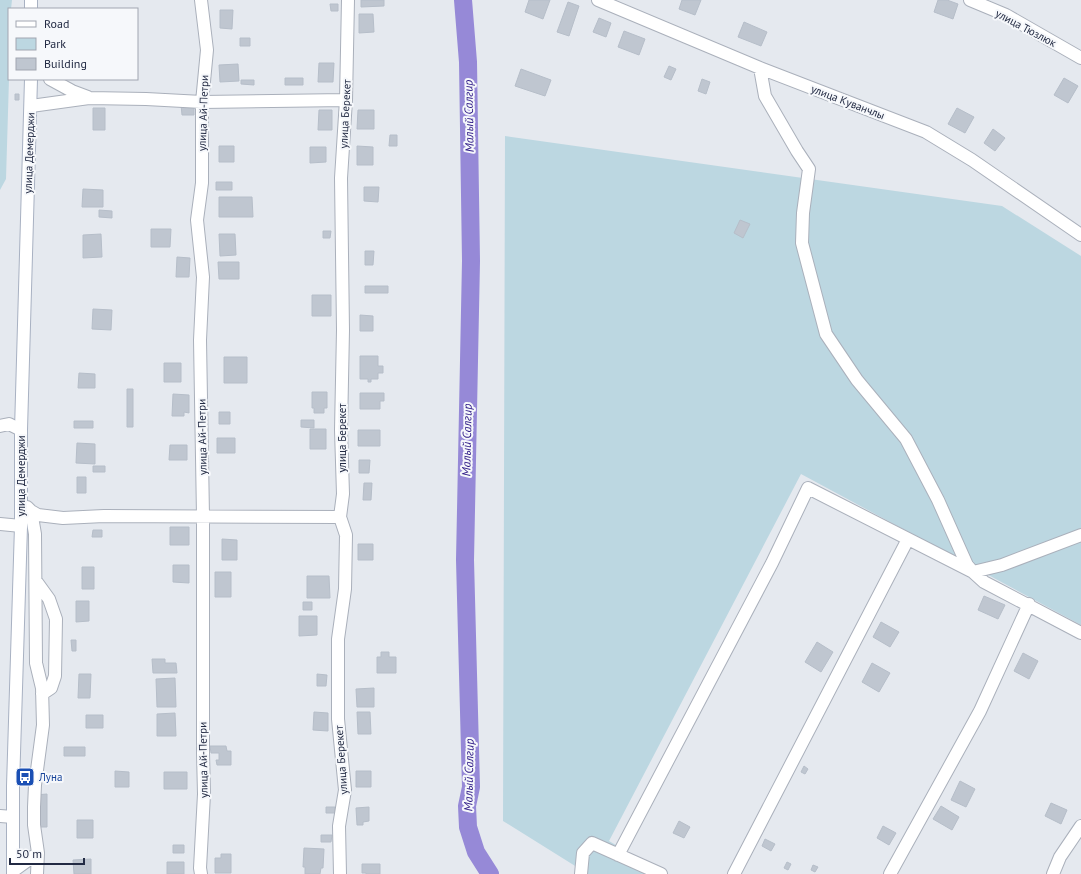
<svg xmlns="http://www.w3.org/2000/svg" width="1081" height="874" viewBox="0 0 1081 874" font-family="'PT Sans',sans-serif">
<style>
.green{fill:#bcd7e1}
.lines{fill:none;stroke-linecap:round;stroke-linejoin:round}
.river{stroke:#9689d7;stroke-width:18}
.building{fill:#bfc6d0;stroke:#b6bec9}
.street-casing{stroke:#aab0bb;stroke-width:14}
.secondary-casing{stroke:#a8b1c2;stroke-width:14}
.street{stroke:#fff;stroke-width:12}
.secondary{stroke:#fff;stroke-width:12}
.labels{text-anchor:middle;stroke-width:4;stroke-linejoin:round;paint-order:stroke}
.street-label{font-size:11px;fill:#222a43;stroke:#f6f8fb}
.transit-label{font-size:11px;fill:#164399;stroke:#f6f8fb;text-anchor:start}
.water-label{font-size:12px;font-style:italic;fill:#2a1684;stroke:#f6f8fb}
</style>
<rect width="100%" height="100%" fill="#e5e9ef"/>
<path class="green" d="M0,0H12L11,9H9V79L6,179L0,190Z
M505,136L1002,206L1081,256V625L801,474L609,841L665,874H582L580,869L503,821Z"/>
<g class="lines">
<path class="river" d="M463,0L468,62L471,261L465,560L471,787L467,806L468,827L476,852L490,874"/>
</g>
<path class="building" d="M361,0H384V6L361,7Z
M529,0H550L543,19L525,12Z
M682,0H701L695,15L679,9Z
M938,0H947L958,4L953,19L934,12Z
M568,2L579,6L569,36L557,32Z
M330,4H338V11H331Z
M220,10H233L232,29L220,28Z
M359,14H373L374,32L359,33Z
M599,18L611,23L606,37L593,32Z
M744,22L767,32L761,46L738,37Z
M624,31L645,39L639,55L618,47Z
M240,38H250V46H240Z
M319,63H334L333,82H318Z
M238,64L239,81L220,82L219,65Z
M669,66L676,69L671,80L664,77Z
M521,69L551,80L545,96L515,86Z
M285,78H303V85H285Z
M1064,78L1078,86L1068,103L1054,95Z
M702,79L710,82L706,94L698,91Z
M241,80H254V85L241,84Z
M15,94H19V100H15Z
M181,105H194V115H182Z
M93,108H105V130H93Z
M957,108L974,117L965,133L948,124Z
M319,110H332V130H318Z
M358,110H374V129H357Z
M993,129L1005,138L995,151L984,143Z
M390,135H397V146H389Z
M219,146H234V162H219Z
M357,146L373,147V165H357Z
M310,147H326V162L310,163Z
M216,182H232V190H216Z
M364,187H379L378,202L364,201Z
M83,189L103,190V207H82Z
M219,197H252L253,217H219Z
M99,210L112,211V218L99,217Z
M740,220L750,224L743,238L734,233Z
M151,229H171L170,247H151Z
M323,231H331L330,238H323Z
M101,234L102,257L83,258V235Z
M219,234H235L236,255L220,256Z
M365,251H374L373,265H365Z
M177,257L190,258L189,277H176Z
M218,262H239V279H219Z
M365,286H388V293H365Z
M312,295H331V316H312Z
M93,309L112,310L111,330L92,329Z
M360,315L373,316V331H360Z
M360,356H378V366H383V373H378V379H371V382H368V379H360Z
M224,357H247V383H224Z
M164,363H181V382H164Z
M79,373L95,374V388H78Z
M127,389H133V427H127Z
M312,392H327V408H324V413H314V408H312Z
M360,393H384V401H380V409H360Z
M173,394L189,395V413L184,412V416H172Z
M219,412H230V424H219Z
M301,420H314V428L301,427Z
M74,421H93V428H74Z
M310,429H326V449H310Z
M358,430H380V446H358Z
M217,438H235V453H217Z
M77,443L95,444V464L76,463Z
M170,445H187V460H169Z
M359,460H370L369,473H359Z
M93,466H105V472H93Z
M77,477H86V493H77Z
M364,483H372L371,500H363Z
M170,527H189V545H170Z
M93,530H102V537H92Z
M222,539L237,540V560H222Z
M358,544H373V560H358Z
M173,565H189V583L173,582Z
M82,567H94V589H82Z
M215,572H231V597H215Z
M307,576H329L330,598H307Z
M984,596L1005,605L998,619L978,610Z
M76,601H89V621L76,622Z
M303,602H312V610H303Z
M299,616H317V635L299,636Z
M881,622L899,632L890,647L873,637Z
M71,640H76V651H72Z
M817,642L833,652L821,672L805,662Z
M381,652H389V657H396V673H377V657H381Z
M1023,653L1038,661L1029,679L1014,671Z
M152,659H165V663H176L177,673H153Z
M872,663L890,673L879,692L862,682Z
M79,674H91L90,698H78Z
M317,674L327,675L326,686H317Z
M175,678L176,707H157L156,679Z
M374,688V707H357L356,689Z
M314,712L328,713V731L313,730Z
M357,712H370L371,734H358Z
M175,713L176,736H157V714Z
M86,715H103V728H86Z
M210,746H226L227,751H231V765H217L216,760H219V753H211Z
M64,747H85V756H64Z
M804,766L808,769L805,774L801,772Z
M115,771L129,772V787H115Z
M356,771H371V787H356Z
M164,772H187V789H164Z
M960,781L975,789L966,807L951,800Z
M47,794V827H40L35,795Z
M1051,803L1067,810L1061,824L1045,816Z
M941,806L959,817L952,830L933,819Z
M326,807H335V813H326Z
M369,807V821L363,822V825H357L356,808Z
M77,820H93V838H77Z
M679,821L690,827L684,838L673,833Z
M883,826L896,833L889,845L877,838Z
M321,835H332L331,842H321Z
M765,839L775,844L771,851L762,846Z
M173,845H184V853H173Z
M304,848L324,849L323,868H321L320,874H305V867H303Z
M221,854H231V873H215V858H221Z
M91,859V874H74L73,860Z
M167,862H184V874H167Z
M787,862L791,864L788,870L784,868Z
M362,864H380V874H366V873H362Z
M813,865L818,867L815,872L811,870Z"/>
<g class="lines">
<g class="street-casing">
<path id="street" d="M201,0L207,50L202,102V183L197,220L203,277L200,340L203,516V753L204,794L200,868L201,874
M598,0L760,68L926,132L972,160L1081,235
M970,0L1006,15L1081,58
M760,68L765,96L797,151L809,169L803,213L802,243L826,334L857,380L906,439L938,500L967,565L973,572
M50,79L72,91L88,97
M31,106L89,98L146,99L202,102L346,100
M0,426L9,424L21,430
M27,507L31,511L38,515L63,518L104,516L340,517
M31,511L35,534L36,663L42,688L43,725L35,785L34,807V825L38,853L37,874
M0,524L21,526
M973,572L1002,565L1081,535
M36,581L49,599L56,619L55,676L51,688L42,694
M0,816L13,817
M618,855L772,563L808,488L973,572L984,582L1081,633
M13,871L38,853
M340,874L339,826L345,790L338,719V639L345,589L346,535L340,517L343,494L341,430L343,330L341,178L346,100L348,0
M581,874L583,853L592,843L661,874
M734,874L908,539
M890,874L980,711L1029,604
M1053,874L1060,857L1081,826"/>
</g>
<g class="secondary-casing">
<path id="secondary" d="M31,9V0
M13,874V786L21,526V430L31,79"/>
</g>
<use href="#street" class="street"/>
<use href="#secondary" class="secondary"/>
</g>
<defs>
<g id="bus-square" transform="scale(1)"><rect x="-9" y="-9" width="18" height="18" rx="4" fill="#1a4fb4" stroke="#f6f8fb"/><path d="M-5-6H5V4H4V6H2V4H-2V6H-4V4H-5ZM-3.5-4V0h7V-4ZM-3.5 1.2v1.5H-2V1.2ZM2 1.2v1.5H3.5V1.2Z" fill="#fff"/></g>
</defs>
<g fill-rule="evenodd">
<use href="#bus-square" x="25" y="777"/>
</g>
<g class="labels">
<g class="street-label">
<text transform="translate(1026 28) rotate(28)" y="4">улица Тюзлюк</text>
<text transform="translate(848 102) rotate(21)" y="4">улица Куванчлы</text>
<text transform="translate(203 113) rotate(-88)" y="4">улица Ай-Петри</text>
<text transform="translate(345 114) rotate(-87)" y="4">улица Берекет</text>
<text transform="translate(29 153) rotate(-88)" y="4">улица Демерджи</text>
<text transform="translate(202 437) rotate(-91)" y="4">улица Ай-Петри</text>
<text transform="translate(342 438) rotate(-90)" y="4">улица Берекет</text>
<text transform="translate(21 476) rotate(-90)" y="4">улица Демерджи</text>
<text transform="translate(203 760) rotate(-91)" y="4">улица Ай-Петри</text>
<text transform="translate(341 760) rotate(-94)" y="4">улица Берекет</text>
</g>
<g class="transit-label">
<text x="39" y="781">Луна</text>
</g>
<g class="water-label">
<text transform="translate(469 116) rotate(-91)" y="4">Малый Салгир</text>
<text transform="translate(467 440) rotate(-89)" y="4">Малый Салгир</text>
<text transform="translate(469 775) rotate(-89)" y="4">Малый Салгир</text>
</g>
</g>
<rect x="8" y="8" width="130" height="72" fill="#f6f8fb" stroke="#a1a6b1"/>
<rect x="16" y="21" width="20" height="6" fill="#ffffff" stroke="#a1a6b1"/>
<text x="44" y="28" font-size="12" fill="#222a43">Road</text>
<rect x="16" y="38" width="20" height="12" fill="#bcd7e1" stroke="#a1a6b1"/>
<text x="44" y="48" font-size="12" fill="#222a43">Park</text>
<rect x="16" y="58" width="20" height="12" fill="#bfc6d0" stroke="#a1a6b1"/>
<text x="44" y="68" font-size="12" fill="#222a43">Building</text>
<path d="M10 858v6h74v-6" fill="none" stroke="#222a43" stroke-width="2"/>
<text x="16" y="858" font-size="12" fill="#222a43" stroke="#f6f8fb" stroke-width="3" paint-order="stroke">50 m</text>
</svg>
